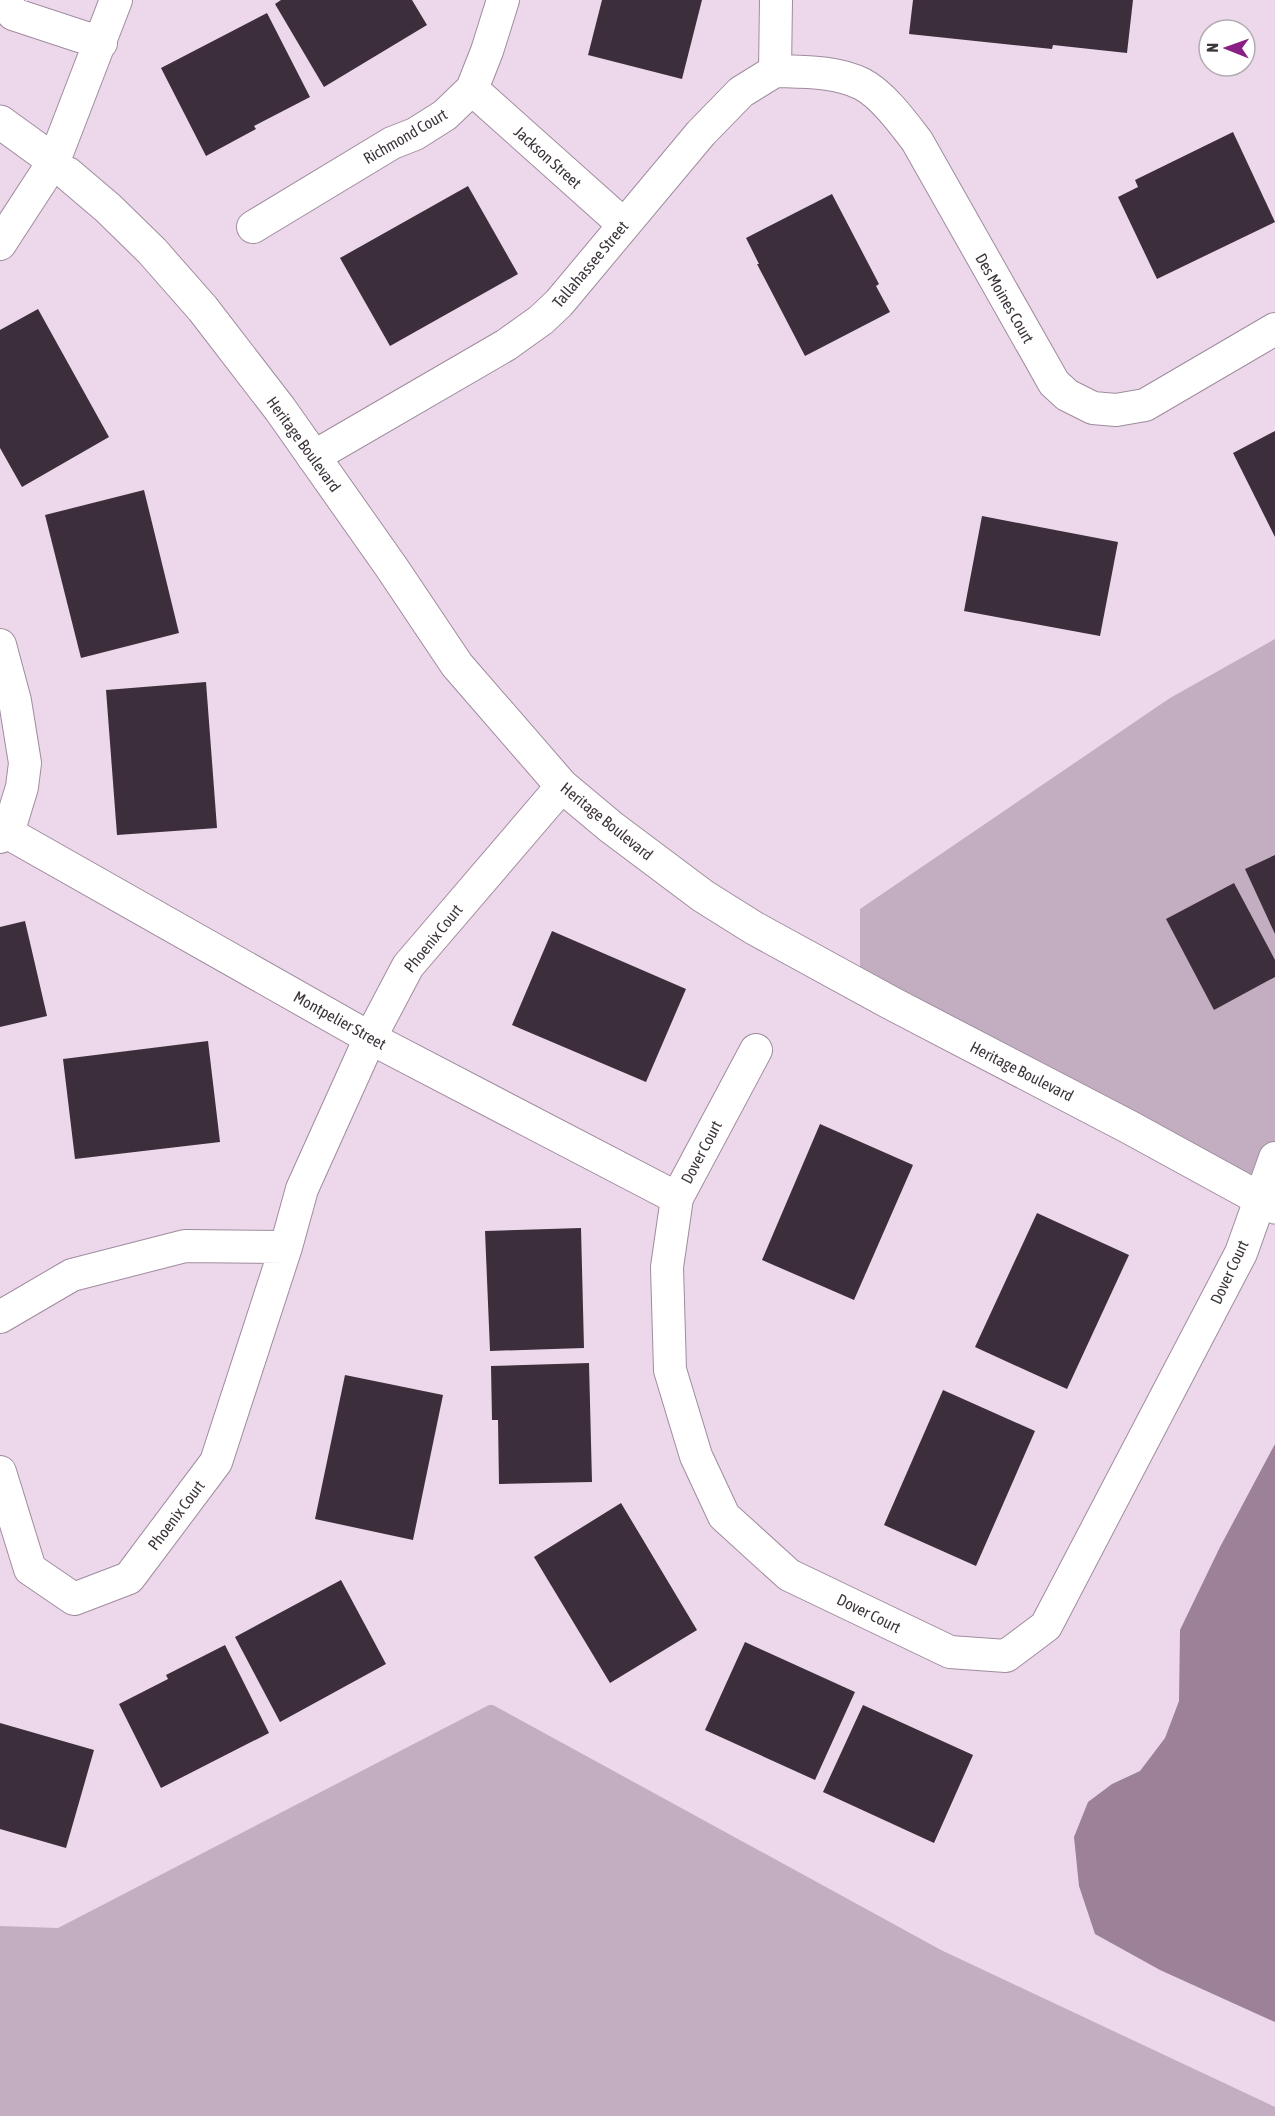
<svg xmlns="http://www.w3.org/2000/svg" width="1275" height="2116" viewBox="0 0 1275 2116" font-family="'Asap Condensed',sans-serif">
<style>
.green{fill:#c2aec0}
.water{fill:#9c8199}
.building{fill:#3d2e3b}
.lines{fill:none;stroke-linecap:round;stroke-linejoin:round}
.minor-casing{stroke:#9f8c9d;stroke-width:34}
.tertiary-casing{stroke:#9f8c9d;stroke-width:35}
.minor{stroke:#fff;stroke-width:32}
.tertiary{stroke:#fff;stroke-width:33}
.labels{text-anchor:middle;stroke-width:6;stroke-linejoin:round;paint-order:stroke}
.street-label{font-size:16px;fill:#3d353c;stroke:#fff}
</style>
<rect width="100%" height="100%" fill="#ecd8ea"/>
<path class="green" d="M1275,639V1194L860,992V909L1170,698Z
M489,1705H493L941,1950L1275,2107V2116H0V1926L58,1928Z"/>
<path class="water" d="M1275,1444V2022L1160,1970L1095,1934L1079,1886L1074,1837L1088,1802L1112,1784L1140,1771L1165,1738L1179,1701L1180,1630L1220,1547Z"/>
<path class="building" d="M281,0H412L427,25L324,87L275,4Z
M602,0H702L682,79L588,55Z
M913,0H1133L1127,53L1053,45L1052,49L909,34Z
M267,13L310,97L254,126L256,129L206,156L161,68Z
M1233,132L1275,222L1157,279L1118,197L1138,187L1135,180Z
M468,186L518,274L390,346L340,258Z
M832,194L879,284L876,286L890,312L805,356L757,264H759L746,238Z
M38,309L109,437L22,487L0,448V330Z
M1275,431V537L1233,453Z
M144,490L179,633L81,658L45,515Z
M982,516L1118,542L1100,636L964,611Z
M206,682L217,828L117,835L106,690Z
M1275,855V934L1245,869Z
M1234,883L1275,960V977L1214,1010L1166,919Z
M25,921L47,1016L0,1027V927Z
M552,931L686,989L646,1082L512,1025Z
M208,1041L220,1142L75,1159L63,1059Z
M820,1124L913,1165L854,1300L762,1260Z
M1037,1213L1129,1255L1067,1389L975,1347Z
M581,1228L584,1348L490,1351L485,1231Z
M589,1363L592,1482L499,1484L498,1420H492L491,1366Z
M345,1375L443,1395L413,1540L315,1519Z
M943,1390L1035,1431L976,1566L884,1525Z
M621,1503L697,1630L610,1683L534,1557Z
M341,1580L386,1664L280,1722L235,1637Z
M745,1642L855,1692L815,1780L705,1730Z
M225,1645L269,1733L161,1788L119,1704L168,1679L166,1675Z
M863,1705L973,1755L934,1843L823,1792Z
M0,1723L94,1750L66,1848L0,1829Z"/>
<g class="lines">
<g class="minor-casing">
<path id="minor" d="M8,0L7,5L13,14L101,43
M775,71C804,72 836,71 862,84C882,94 904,124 917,141L1054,383L1067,395L1093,408L1116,410L1145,405L1275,329
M775,71L776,0
M472,89L623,224
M253,227L392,143L415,134L445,115L472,89L487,51L503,0
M0,244L54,161L116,0
M313,457L506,345L541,320L559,303L701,133L741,92L775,71
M0,645L15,701L25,763L22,787L8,833L0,837
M8,833L370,1038L677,1198
M756,1050L677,1198L667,1267L670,1370L696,1456L724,1516L789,1575L950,1652L1006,1656L1046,1626L1241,1253L1275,1158
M286,1247L302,1189L370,1038L408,966L562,786
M0,1317L72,1275L185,1246L286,1247L216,1462L129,1578L74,1599L30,1569L0,1472"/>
</g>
<g class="tertiary-casing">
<path id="tertiary" d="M0,122L54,161
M68,174L108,208L152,251L203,309L280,409L392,568L457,665L562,786L611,827L703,896L754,928L891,1003L1129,1127L1275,1207"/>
</g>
<use href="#minor" class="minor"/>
<use href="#tertiary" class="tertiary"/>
</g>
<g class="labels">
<g class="street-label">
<text transform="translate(405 136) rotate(-30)" y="6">Richmond Court</text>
<text transform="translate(548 157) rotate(42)" y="6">Jackson Street</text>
<text transform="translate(590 264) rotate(-50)" y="6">Tallahassee Street</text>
<text transform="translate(1005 298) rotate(60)" y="6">Des Moines Court</text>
<text transform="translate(304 444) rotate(54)" y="6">Heritage Boulevard</text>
<text transform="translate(607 821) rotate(39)" y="6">Heritage Boulevard</text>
<text transform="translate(433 938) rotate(-51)" y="6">Phoenix Court</text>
<text transform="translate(340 1020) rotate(29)" y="6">Montpelier Street</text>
<text transform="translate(1022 1071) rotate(27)" y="6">Heritage Boulevard</text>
<text transform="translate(701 1152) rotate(-62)" y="6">Dover Court</text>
<text transform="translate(1229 1272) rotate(-65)" y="6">Dover Court</text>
<text transform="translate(176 1515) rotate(-53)" y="6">Phoenix Court</text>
<text transform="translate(869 1613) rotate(26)" y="6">Dover Court</text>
</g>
</g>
<g transform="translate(1227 48) rotate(271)"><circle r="28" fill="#ffffff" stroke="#b1aeb1" stroke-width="1.5"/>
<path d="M0-4.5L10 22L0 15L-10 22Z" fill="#891e84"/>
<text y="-9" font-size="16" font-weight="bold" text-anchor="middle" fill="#3d353c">N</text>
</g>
</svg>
